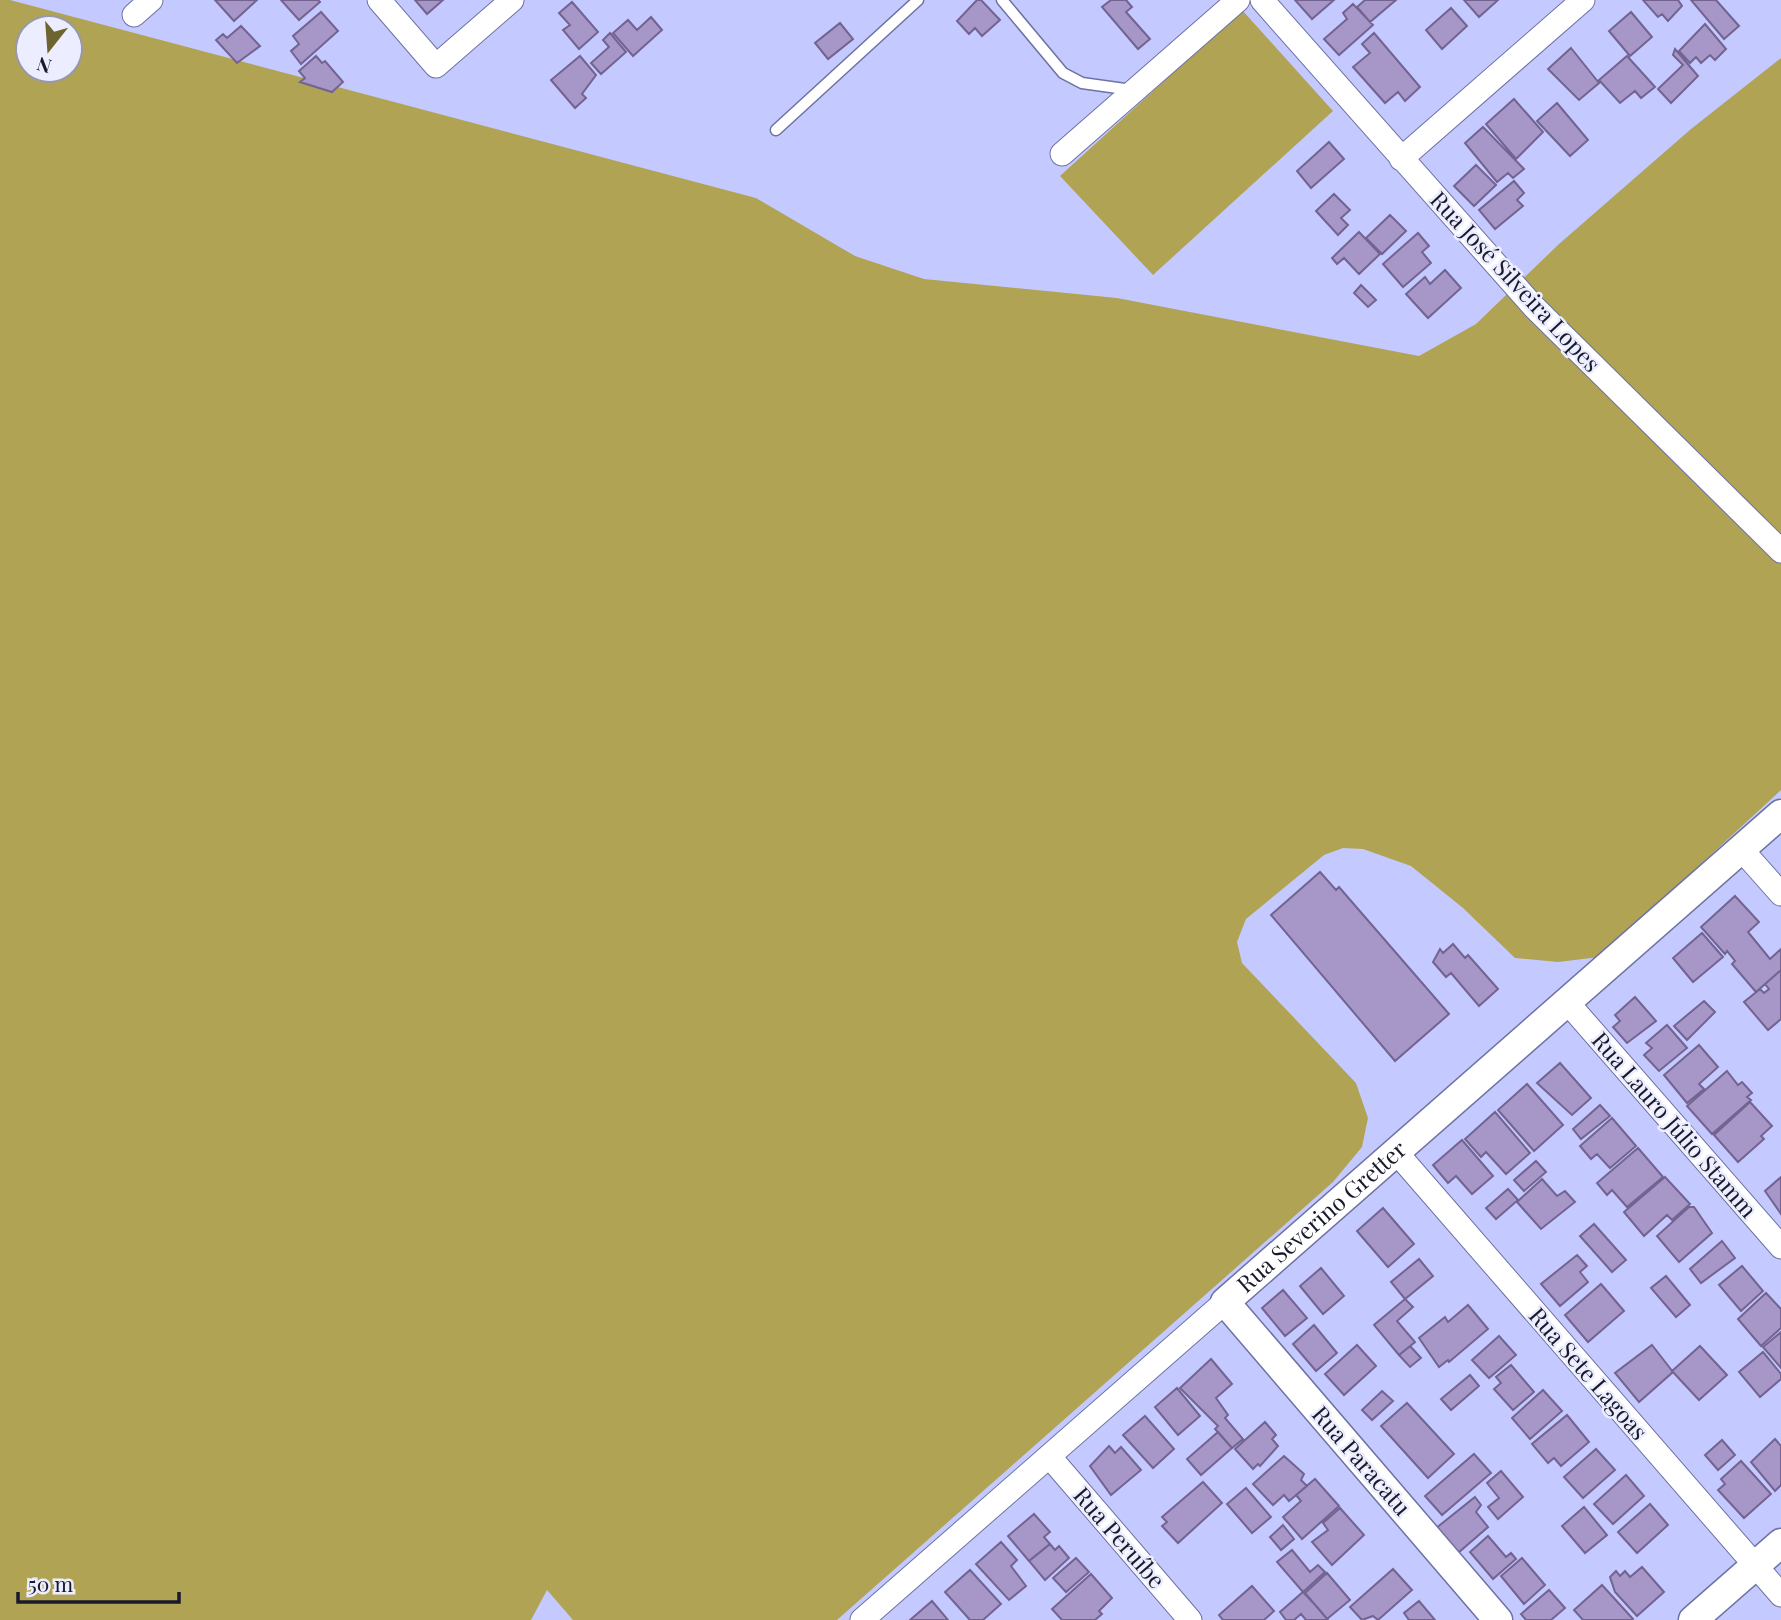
<svg xmlns="http://www.w3.org/2000/svg" width="1781" height="1620" viewBox="0 0 1781 1620" font-family="'Playfair Display',serif">
<style>
.green{fill:#b1a354;fill-rule:evenodd}
.building{fill:#a797c9;stroke:#736391;stroke-width:2}
.lines{fill:none;stroke-linecap:round;stroke-linejoin:round}
.service-casing{stroke:#6d72a2;stroke-width:13}
.minor-casing{stroke:#6d72a2;stroke-width:25}
.tertiary-casing{stroke:#6d72a2;stroke-width:31}
.service{stroke:#fff;stroke-width:10}
.minor{stroke:#fff;stroke-width:23}
.tertiary{stroke:#fff;stroke-width:28}
.labels{text-anchor:middle;stroke-width:5;stroke-linejoin:round;paint-order:stroke}
.street-label{font-size:23px;fill:#181a2c;stroke:#eceeff}
</style>
<rect width="100%" height="100%" fill="#c4caff"/>
<path class="green" d="M0,0H10L756,198L855,256L924,279L1117,298L1419,356L1476,324L1559,244L1691,129L1781,58V790L1600,957L1558,962L1515,958L1463,908L1411,866L1363,849L1343,848L1324,855L1246,919L1237,942L1242,963L1356,1083L1368,1118L1362,1147L1333,1182L837,1620H573L547,1590L531,1620H0ZM28,28H70V70H28Z
M1242,10L1333,111L1153,275L1060,176Z"/>
<path class="building" d="M215,0H257L234,21Z
M281,0H318L320,2L299,20Z
M415,0H443L427,14Z
M977,0H981L1000,20L982,36L975,28L969,34L957,21Z
M1111,0H1126L1132,7L1126,12L1150,39L1138,49L1102,7Z
M1295,0H1334L1312,19Z
M1365,0H1396L1370,22L1357,7Z
M1464,0H1498L1479,17Z
M1643,0H1678L1682,6L1668,21L1662,14L1658,17Z
M1691,0H1716L1739,26L1724,39Z
M572,2L598,32L579,49L563,30L570,25L559,13Z
M1353,4L1373,25L1339,55L1324,39L1347,19L1343,13Z
M1451,8L1467,26L1442,49L1426,30Z
M321,12L338,31L301,64L291,51L299,44L293,36Z
M1631,12L1652,37L1630,56L1609,31Z
M651,17L662,30L633,56L613,33L628,20L637,30Z
M840,23L853,39L828,59L815,43Z
M1705,24L1726,49L1715,60L1710,55L1701,63L1696,57L1690,63L1679,51Z
M241,26L260,46L237,63L216,40L223,34L227,38Z
M610,33L626,52L601,74L591,63L609,47L603,40Z
M1374,33L1420,87L1405,101L1398,92L1385,103L1353,67L1370,53L1362,44Z
M1571,48L1599,83L1579,100L1548,69Z
M1675,49L1698,76L1671,103L1658,89L1683,65L1673,55Z
M316,56L322,63L325,61L343,82L332,92L300,82L305,78L299,71Z
M580,56L596,75L582,94L586,98L575,108L551,80Z
M1627,56L1655,87L1641,98L1635,91L1620,103L1599,80Z
M1514,99L1543,132L1516,159L1486,124Z
M1557,103L1588,140L1570,156L1537,121Z
M1483,127L1524,169L1513,178L1508,173L1497,182L1465,143Z
M1329,142L1344,159L1311,188L1297,171Z
M1476,165L1496,185L1474,206L1454,186Z
M1514,181L1524,193L1517,200L1523,206L1495,229L1479,210Z
M1334,194L1350,210L1341,218L1348,225L1338,235L1316,211Z
M1390,215L1406,231L1382,254L1366,238Z
M1359,232L1380,254L1359,274L1344,258L1337,264L1332,258Z
M1418,233L1429,246L1422,252L1431,263L1403,287L1383,264Z
M1445,270L1461,288L1428,318L1406,294L1425,277L1430,284Z
M1361,285L1376,300L1368,307L1354,293Z
M1320,872L1336,890L1339,887L1449,1014L1395,1061L1271,915Z
M1735,896L1759,922L1748,932L1770,959L1781,949V970L1756,992L1732,964L1735,961L1727,951L1725,954L1701,927Z
M1702,933L1723,957L1693,982L1673,958Z
M1453,944L1465,958L1468,955L1498,989L1479,1006L1451,973L1446,977L1433,962L1440,949L1443,953Z
M1781,970V1019L1768,1030L1744,1002L1760,989L1764,993L1769,989L1765,984Z
M1635,997L1656,1021L1627,1043L1613,1027L1620,1021L1615,1015Z
M1704,1001L1715,1012L1687,1040L1674,1026Z
M1667,1025L1687,1048L1659,1071L1644,1055L1652,1048L1646,1043Z
M1699,1045L1718,1067L1699,1084L1704,1089L1687,1103L1664,1075Z
M1560,1063L1591,1098L1572,1115L1537,1083Z
M1727,1071L1738,1085L1742,1082L1752,1093L1747,1097L1751,1100L1712,1134L1687,1106Z
M1527,1084L1563,1125L1534,1151L1498,1110Z
M1750,1102L1772,1126L1761,1136L1764,1139L1738,1162L1714,1135Z
M1600,1105L1610,1116L1581,1139L1573,1129Z
M1495,1112L1530,1153L1506,1174L1486,1152L1481,1157L1465,1139Z
M1612,1118L1636,1146L1610,1168L1597,1154L1591,1159L1580,1146Z
M1462,1140L1493,1176L1472,1194L1456,1176L1448,1183L1433,1165Z
M1638,1148L1663,1177L1627,1207L1612,1190L1607,1195L1597,1183Z
M1536,1161L1546,1172L1524,1191L1514,1180Z
M1665,1177L1690,1204L1672,1220L1667,1215L1644,1236L1624,1212Z
M1781,1177V1214L1765,1191Z
M1542,1179L1557,1196L1565,1191L1575,1202L1541,1229L1517,1202Z
M1508,1189L1518,1200L1496,1219L1486,1208Z
M1689,1207H1694L1712,1233L1679,1262L1657,1236Z
M1383,1208L1414,1244L1388,1267L1357,1231Z
M1594,1224L1626,1260L1612,1272L1580,1236Z
M1722,1241L1735,1258L1701,1283L1690,1269Z
M1577,1255L1587,1266L1580,1272L1588,1282L1560,1306L1541,1284Z
M1419,1259L1433,1276L1405,1299L1391,1282Z
M1742,1266L1763,1291L1741,1311L1719,1285Z
M1321,1268L1344,1296L1323,1314L1300,1286Z
M1666,1276L1690,1305L1676,1317L1651,1288Z
M1601,1284L1624,1311L1588,1342L1565,1315Z
M1283,1290L1307,1318L1285,1336L1262,1308Z
M1766,1293L1781,1309V1328L1761,1346L1738,1319Z
M1405,1299L1413,1307L1397,1321L1415,1342L1399,1355L1374,1325Z
M1468,1305L1488,1329L1449,1362L1448,1360L1439,1367L1419,1338L1445,1317L1448,1322Z
M1314,1325L1337,1353L1316,1371L1293,1344Z
M1781,1332V1368L1763,1347Z
M1499,1336L1516,1355L1489,1378L1472,1360Z
M1357,1345L1376,1366L1344,1395L1325,1374Z
M1652,1345L1673,1372L1639,1402L1615,1373Z
M1410,1346L1421,1358L1410,1367L1399,1355Z
M1700,1346L1727,1375L1699,1400L1672,1371Z
M1763,1352L1781,1374V1379L1760,1397L1739,1372Z
M1211,1359L1232,1384L1216,1398L1228,1415L1225,1418L1243,1439L1232,1448L1215,1429L1218,1426L1180,1388Z
M1511,1365L1534,1392L1513,1410L1494,1389L1501,1383L1496,1377Z
M1470,1375L1479,1386L1451,1410L1441,1399Z
M1177,1388L1200,1416L1178,1435L1155,1407Z
M1543,1390L1562,1411L1530,1439L1512,1418Z
M1382,1391L1393,1401L1372,1420L1362,1410Z
M1407,1403L1454,1454L1428,1478L1381,1426Z
M1567,1415L1589,1442L1561,1466L1554,1458L1548,1463L1532,1444Z
M1145,1416L1174,1449L1153,1468L1123,1435Z
M1265,1422L1276,1435L1272,1439L1278,1446L1260,1466L1258,1464L1253,1469L1235,1449Z
M1218,1432L1232,1448L1201,1475L1187,1459Z
M1775,1439L1781,1446V1485L1775,1491L1751,1462Z
M1722,1440L1735,1455L1718,1470L1705,1455Z
M1109,1446L1115,1453L1121,1447L1141,1470L1111,1495L1090,1466Z
M1596,1449L1615,1470L1583,1498L1564,1477Z
M1474,1454L1491,1473L1442,1515L1425,1496Z
M1284,1456L1304,1474L1301,1480L1307,1486L1289,1501L1284,1495L1273,1505L1253,1484Z
M1741,1461L1771,1494L1744,1518L1718,1490L1725,1484L1721,1479Z
M1501,1471L1523,1497L1498,1519L1488,1507L1499,1498L1487,1483Z
M1626,1475L1644,1496L1613,1524L1594,1504Z
M1315,1479L1339,1506L1302,1539L1283,1517L1301,1501L1296,1495Z
M1203,1482L1222,1503L1178,1543L1162,1526L1167,1522L1162,1517Z
M1246,1488L1271,1517L1252,1533L1227,1504Z
M1475,1497L1481,1505L1476,1512L1488,1527L1451,1559L1430,1533Z
M1650,1504L1668,1525L1637,1553L1618,1532Z
M1584,1507L1607,1535L1585,1553L1562,1526Z
M1340,1508L1364,1535L1332,1565L1312,1542L1328,1530L1323,1523Z
M1034,1514L1050,1532L1044,1537L1050,1544L1029,1561L1008,1536Z
M1283,1525L1294,1539L1281,1550L1270,1537Z
M1488,1536L1506,1557L1511,1553L1516,1559L1493,1579L1470,1552Z
M1001,1542L1017,1560L1011,1566L1026,1586L1009,1600L976,1564Z
M1050,1544L1055,1550L1059,1546L1069,1558L1045,1580L1029,1561Z
M1292,1550L1310,1572L1318,1565L1325,1572L1303,1592L1277,1562Z
M1076,1558L1089,1572L1066,1592L1053,1578Z
M1522,1558L1545,1585L1524,1604L1501,1576Z
M1642,1567L1664,1592L1637,1616L1615,1592L1610,1577L1616,1571L1620,1576L1625,1571L1630,1577Z
M1393,1569L1412,1590L1378,1620L1373,1616L1362,1620L1350,1607Z
M970,1570L1001,1604L983,1620H970L945,1592Z
M1327,1573L1350,1600L1327,1619L1305,1593Z
M1091,1574L1112,1598L1099,1611L1102,1614L1095,1620H1062L1052,1609Z
M1602,1585L1633,1619L1632,1620H1583L1574,1610Z
M1252,1586L1274,1611L1264,1620H1223L1219,1615Z
M1549,1590L1565,1608L1551,1620H1526L1521,1614Z
M1303,1592L1318,1608L1328,1620H1306L1301,1614L1294,1620H1286L1280,1612Z
M932,1601L948,1620H910Z
M1419,1601L1435,1620H1409L1404,1613Z"/>
<g class="lines">
<g class="service-casing">
<path id="service" d="M1002,0L1063,73L1082,83L1132,90
M776,130L918,0"/>
</g>
<g class="minor-casing">
<path id="minor" d="M379,0L436,66L512,0
M1262,0L1533,306L1781,551
M134,15L151,0
M1062,154L1238,0
M1401,159L1583,0
M1741,849L1781,894
M1567,1002L1781,1247
M1396,1152L1781,1595
M1049,1456L1190,1620
M862,1620L1225,1302"/>
</g>
<g class="tertiary-casing">
<g id="tertiary">
<path id="s1" d="M1498,1620L1225,1302L1781,814"/>
<path d="M1693,1620L1781,1543"/>
</g>
</g>
<use href="#service" class="service"/>
<use href="#minor" class="minor"/>
<use href="#tertiary" class="tertiary"/>
</g>
<g class="labels">
<g class="street-label">
<text transform="translate(1515 282) rotate(47)" y="8">Rua José Silveira Lopes</text>
<text transform="translate(1674 1125) rotate(49)" y="8">Rua Lauro Júlio Stamm</text>
<text dy="8" stroke="none"><textPath href="#s1" startOffset="548">Rua Severino Gretter</textPath></text>
<text transform="translate(1588 1374) rotate(49)" y="8">Rua Sete Lagoas</text>
<text transform="translate(1361 1461) rotate(49)" y="8">Rua Paracatu</text>
<text transform="translate(1119 1538) rotate(49)" y="8">Rua Peruíbe</text>
</g>
</g>
<g transform="translate(49 49) rotate(197)"><circle r="33" fill="#eceeff" stroke="#9799ab" stroke-width="2"/>
<path d="M0-5L12 26L0 18L-12 26Z" fill="#6d6430"/>
<text y="-10" font-size="19" font-weight="bold" text-anchor="middle" fill="#181a2c">N</text>
</g>
<path d="M18 1592v10h161v-10" fill="none" stroke="#181a2c" stroke-width="3.5"/>
<text x="28" y="1592" font-size="21" fill="#181a2c" stroke="#eceeff" stroke-width="5" paint-order="stroke">50 m</text>
</svg>
